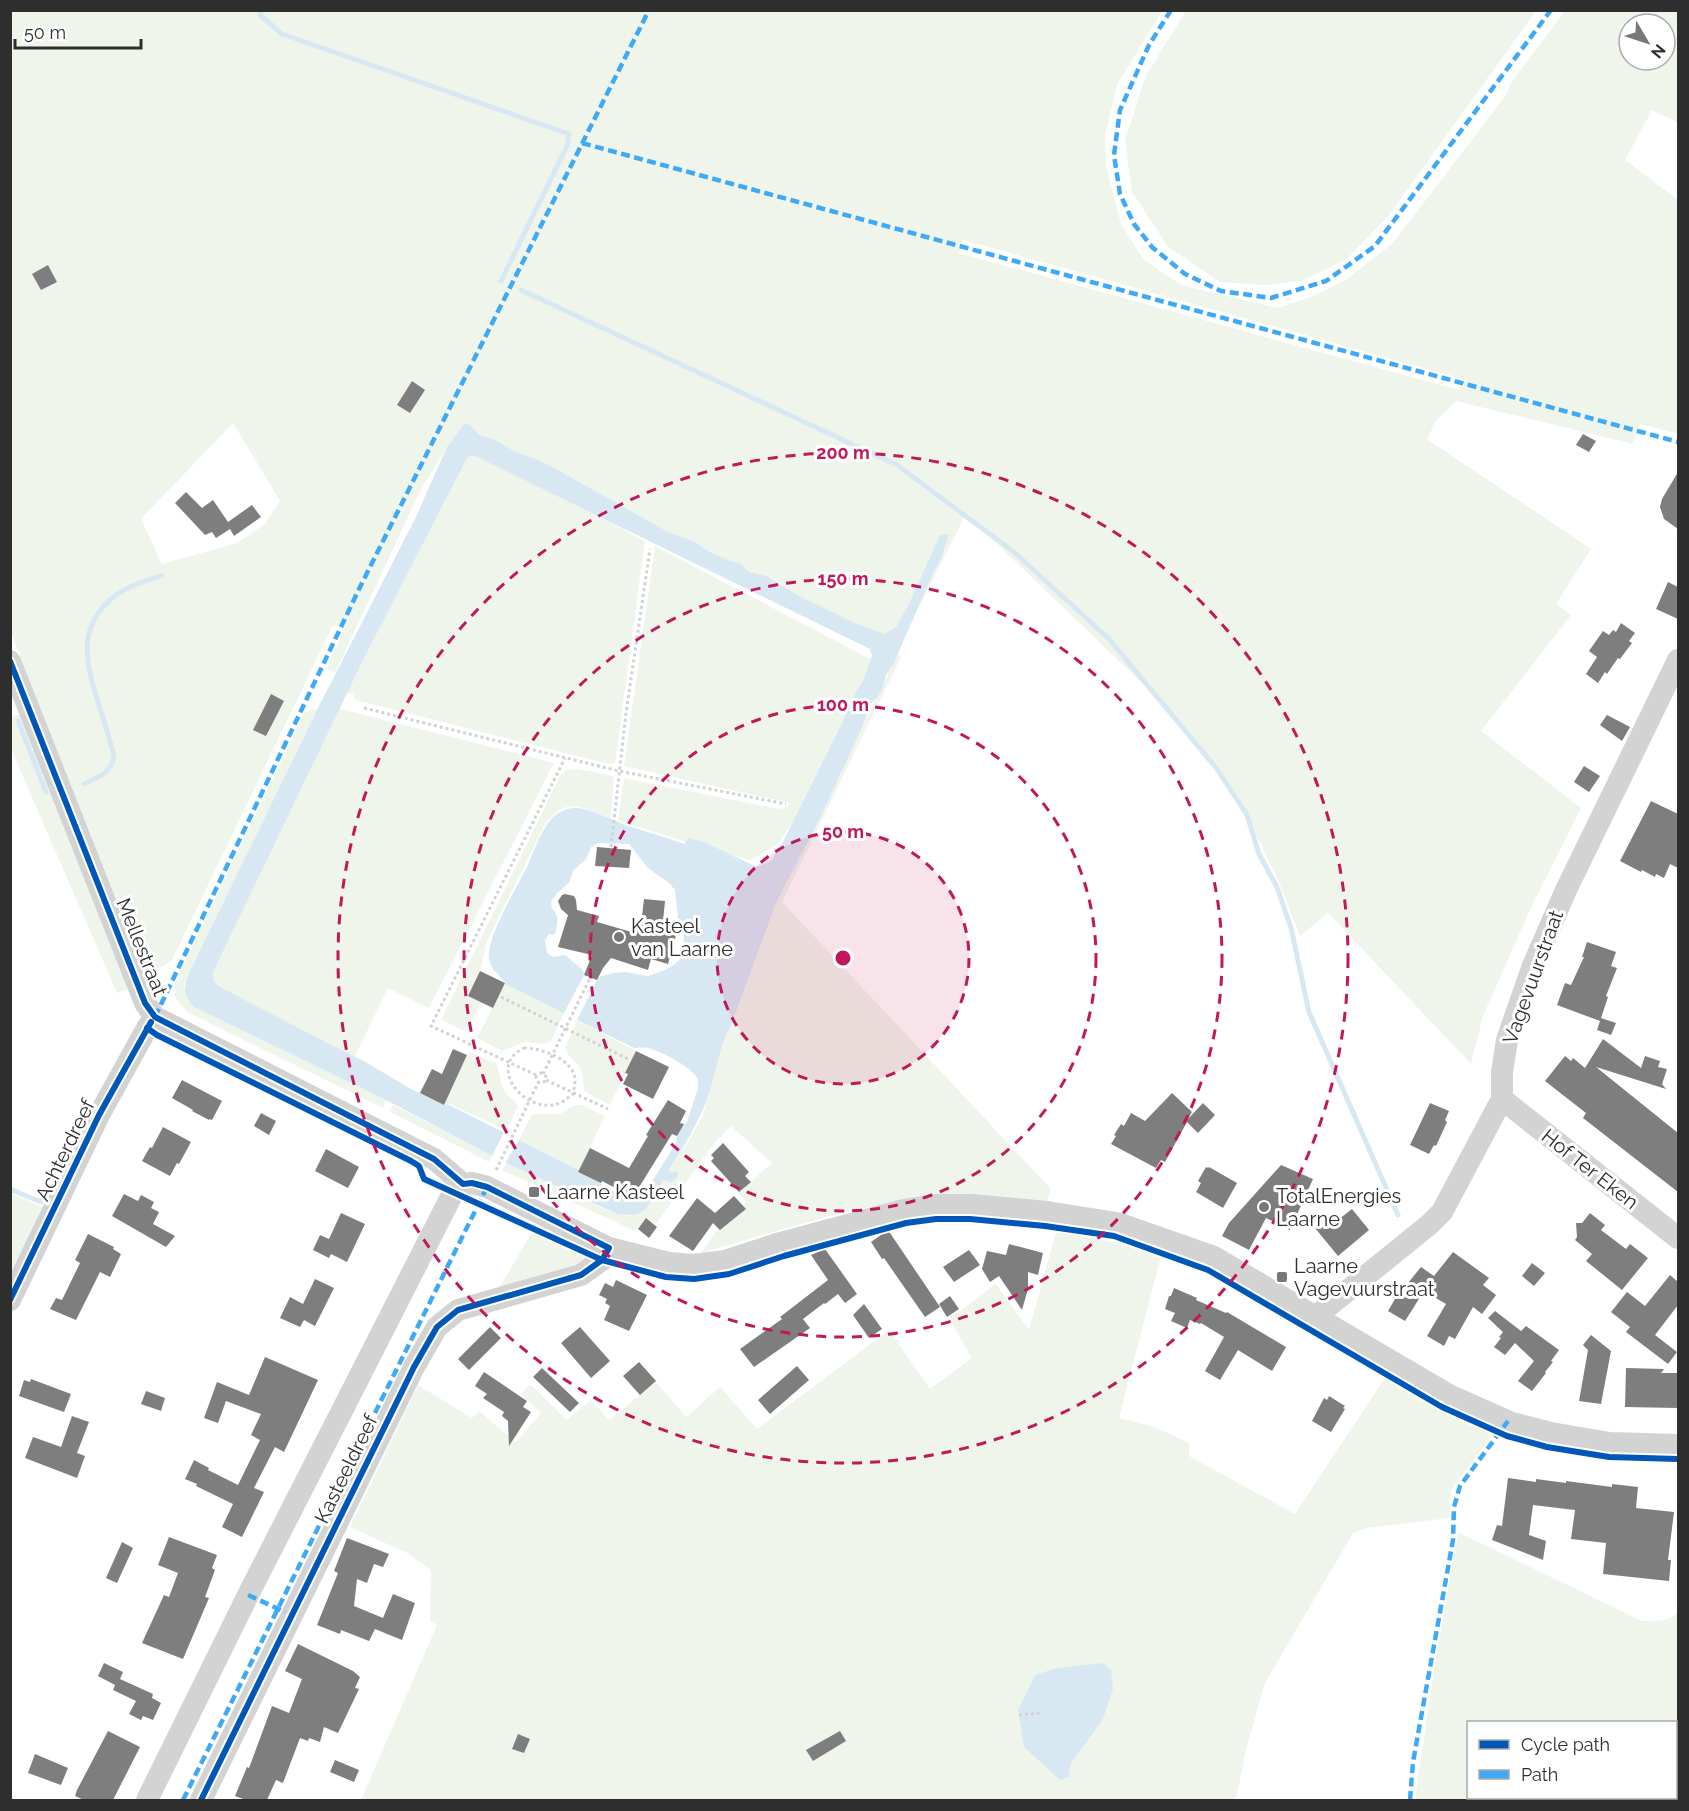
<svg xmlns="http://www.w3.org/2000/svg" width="1689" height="1811" viewBox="0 0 1689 1811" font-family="Raleway,sans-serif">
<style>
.green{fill:#f0f5eb;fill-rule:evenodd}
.water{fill:#d7e8f3;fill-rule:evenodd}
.pier{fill:#fff}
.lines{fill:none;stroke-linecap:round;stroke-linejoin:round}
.stream{stroke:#d7e8f3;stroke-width:5}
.building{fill:#7e7e7e}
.path{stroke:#d3d3d3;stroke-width:3;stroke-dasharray:3 3;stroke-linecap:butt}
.minor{stroke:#d3d3d3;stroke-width:22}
.quiet{stroke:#3fa9f5;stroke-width:4.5;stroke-dasharray:9 4.5;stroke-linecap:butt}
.cycleway-casing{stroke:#fff;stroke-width:10}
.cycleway{stroke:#0057b8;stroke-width:6}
.ring{fill:none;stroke:#c2185b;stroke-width:3;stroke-dasharray:10 8}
.poi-dot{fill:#777;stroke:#fff;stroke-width:2}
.labels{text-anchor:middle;stroke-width:6;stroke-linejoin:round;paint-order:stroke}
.poi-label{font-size:20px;fill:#2e2e2e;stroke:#fff;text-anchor:start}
.street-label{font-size:20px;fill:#2e2e2e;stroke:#fff}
.centre{fill:#c2185b;stroke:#fff;stroke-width:3}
.ring-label{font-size:18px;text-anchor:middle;font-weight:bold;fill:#c2185b;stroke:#fff;stroke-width:6;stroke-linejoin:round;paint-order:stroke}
</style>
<rect width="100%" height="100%" fill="#fff"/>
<path class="green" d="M11,11H1162L1117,85L1105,136L1106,166L1121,224L1143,259L1181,285L1278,308L1311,297L1347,279L1393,243L1506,95L1511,83L1565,11H1678V123L1652,110L1625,160L1678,200V434L1640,424L1633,444L1456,401L1436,421L1427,439L1591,549L1556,604L1571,615L1481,731L1581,808L1533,903L1483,1016L1471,1064L1328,913L1300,936L1279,882L1238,797L1175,715L966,514L895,654L901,657L782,902L1051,1189L1047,1201L921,1196L829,1216L701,1253L725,1219L747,1202L738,1193L772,1163L731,1126L712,1146L656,1224L647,1217L635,1231L502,1170L506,1163L613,1213L631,1216L641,1209L688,1142L702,1117L709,1095L730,1003L789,871L891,668L895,654L452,440L422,487L335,673L326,670L344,629L333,625L172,960C144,982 140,960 129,938L11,632ZM1629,24H1665V60H1629ZM963,240L1463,379V380L1459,390L959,253ZM233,423L280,501L265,524L237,543L162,564L141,519Z
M1186,11V10L1536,11L1389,215L1347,259L1302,281L1265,285L1220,282L1168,247L1132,192L1125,141L1145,77Z
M475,451L645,541L615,763L609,764L355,700L353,694L344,693L465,456Z
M655,546L874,661L800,813L776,846L750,860L713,850L618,821L624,778L779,809L786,807L790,803L624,766Z
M318,708L188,975L184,987L194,1007L386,1100L383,1108L203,1020L187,1012L174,996L175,982L304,713Z
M337,708L554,763L429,1008L388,988L353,1060L212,988L207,976Z
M23,712L128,989L117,993L11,749L10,718Z
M578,769L614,776L611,818C580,808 566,795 544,826L486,943L480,971L468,995L482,1002L465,1031L441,1020L560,776L566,770Z
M505,983L564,1013L551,1041L544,1044L525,1042L502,1051L477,1038Z
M577,1020L636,1051L610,1105L584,1091C583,1084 584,1076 581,1069C577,1060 568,1058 565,1048Z
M469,1052L496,1063C500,1072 499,1083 505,1092C509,1098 515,1100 518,1107L508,1126L504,1125L502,1128L445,1102Z
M393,1105L492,1155L489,1162L390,1112Z
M582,1105L605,1116L579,1170L519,1140L532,1114H560L573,1106Z
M11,1193L42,1207L11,1275Z
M532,1232L593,1261L482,1300L501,1285Z
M1056,1232L1134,1246L1161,1256L1119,1418L1155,1427L1189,1443V1456L1295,1514L1385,1378L1415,1395L1494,1432L1451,1490L1449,1518L1367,1528L1353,1533L1265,1683L1246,1750L1236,1800H361L437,1625L430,1621L431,1570L407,1553L350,1527L418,1385L472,1418L479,1411L516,1442L541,1413L521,1394L530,1384L567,1420L591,1400L609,1420L656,1382L686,1417L720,1387L757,1429L889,1330L930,1389L972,1358L949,1319L996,1284L1029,1330Z
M1458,1532L1642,1621C1655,1621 1670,1623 1678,1610V1800H1415L1437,1650ZM1468,1722H1676V1798H1468Z"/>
<path class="water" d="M465,423L470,425L479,435L495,440L516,452L536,459L554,468L668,532L693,541L708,551L730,561L740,563L749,572L766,576L799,596L857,624L885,634L896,627L908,606L940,535L949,534L942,557L934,571L893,665L886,675L882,690L878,696L871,704L860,732L817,824L776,903L731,1025C718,1048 716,1075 707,1100C697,1124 684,1148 669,1169L670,1172L677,1171L678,1177L671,1182L663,1180C657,1190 650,1210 637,1214C631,1216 623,1214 617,1214L506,1163L386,1100L194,1007C184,994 183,991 188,975L318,708L415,519L447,447ZM473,455L870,649L872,656L863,681L855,693L845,717L784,840L771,861L759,866H755L704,842L688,838L684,844C666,837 647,832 628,826C614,821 585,806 572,808C566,809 555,814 552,818C540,832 534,851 527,867C517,887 486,938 489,959C491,970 501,976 507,985L634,1048C639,1048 643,1047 648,1048C663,1052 690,1066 698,1079V1088L687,1122C682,1126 676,1134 677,1141C669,1153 645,1198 634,1201L602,1186L601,1183L578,1172L579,1170L447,1104L444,1105L411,1089L362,1060L335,1047L218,986L213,979V972L363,660L467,458ZM598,843L629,844L648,868L669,883L675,890L678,918L681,922L684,936L683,951L680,959L675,964L665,970L648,976L625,972L614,973L601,976L597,980L584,975L583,970L565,955L553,957L547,953L545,940L549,934L553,935L556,932C557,922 560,916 552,909L551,902L557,893L569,883L573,871L586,859L591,847Z
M1104,1663L1111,1670L1113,1689L1103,1719L1070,1765L1069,1777L1060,1780L1024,1747L1018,1710L1035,1675L1057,1668Z"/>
<path class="pier" d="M584,975L597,980L577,1020L564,1013Z
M504,1132L519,1140L504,1165L491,1158Z"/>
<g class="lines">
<path class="stream" d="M260,10V15L282,34L569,134L567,146L501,281
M521,290L897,465L1014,552L1109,639L1217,769L1247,815L1259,854L1277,887L1291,928L1309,1012L1398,1215
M18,721L46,792
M84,784C99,777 111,773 114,756C109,737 103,718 97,699C85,659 77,625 116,595C130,585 147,581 162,575
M10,1189L41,1202"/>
</g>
<path class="building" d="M48,265L57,282L41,290L32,274Z
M412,381L425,390L410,413L397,405Z
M1583,434L1596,441L1589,452L1576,445Z
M1678,472V529L1664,519L1660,507L1662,499Z
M186,492L202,508L213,500L228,522L252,505L261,517L234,536L230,529L216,538L212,532L205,535L175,503Z
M1668,582L1678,587V619L1656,609Z
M1621,623L1635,633L1629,641L1632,643L1620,659L1618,658L1607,674L1605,672L1598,683L1586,674L1597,657L1589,651L1603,631L1609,635L1613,630L1616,632Z
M271,694L284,701L266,736L253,730Z
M1607,715L1630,727L1622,741L1600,725Z
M1584,766L1600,776L1589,792L1574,782Z
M1651,801L1678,814V868L1670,864L1664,878L1656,874L1655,877L1642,870L1641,872L1620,861Z
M597,847L631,850L629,868L595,866Z
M565,894L574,896L576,900L577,910L599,916L597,922L635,933L637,924L641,925L644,899L665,901L662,932L676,935L668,964L651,959L648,970L611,958L603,968L597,980L584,975L592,955L558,947L568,915L561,909L558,901L562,895Z
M1587,942L1616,952L1611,966L1617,968L1606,996L1608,997L1601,1018L1616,1023L1611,1035L1597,1030L1600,1021L1557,1005L1565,983L1571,985L1584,957H1582Z
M480,971L505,983L493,1008L468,996Z
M1603,1039L1641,1068L1645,1056L1660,1061L1658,1067L1667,1069L1662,1084L1666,1089L1596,1067L1678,1133V1192L1583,1118L1586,1113L1545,1081L1565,1056L1571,1061L1573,1058L1585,1068Z
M453,1049L467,1055L444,1105L420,1093L432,1069L442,1074Z
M636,1051L669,1067L653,1099L623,1084L628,1074L625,1073Z
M182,1080L222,1101L212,1120L210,1119L209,1120L192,1111L193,1110L172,1098Z
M1172,1093L1192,1112L1188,1119L1203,1103L1215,1115L1198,1133L1187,1122L1165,1162L1161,1160L1156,1168L1111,1144L1116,1136L1114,1135L1121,1124L1124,1126L1131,1113L1145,1121Z
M668,1100L686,1111L680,1123L684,1124L677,1136L672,1134L633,1197L602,1181L601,1183L578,1172L590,1148L629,1168L648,1136L646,1135Z
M1430,1103L1449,1111L1445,1120L1447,1122L1436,1146L1434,1145L1429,1154L1410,1145Z
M261,1113L276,1121L269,1135L254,1126Z
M163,1127L191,1142L179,1164L177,1163L170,1176L142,1161L150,1147L152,1148Z
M723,1143L749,1172L745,1176L751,1182L739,1192L711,1161L714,1158L711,1155Z
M326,1149L359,1167L348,1188L315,1171Z
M1281,1165L1313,1179L1290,1230L1266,1218L1249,1250L1222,1236L1229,1223Z
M1206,1167L1208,1168L1209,1167L1237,1183L1223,1208L1196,1192L1201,1183L1198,1181Z
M124,1194L138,1201L141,1195L154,1202L151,1208L159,1212L153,1224L175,1236L166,1247L112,1216Z
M734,1196L746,1209L720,1230L713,1223L693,1251L669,1236L697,1198L715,1213Z
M1352,1209L1369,1230L1338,1256L1315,1228L1329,1217L1334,1223Z
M341,1213L365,1224L347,1262L331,1254L329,1258L313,1250L320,1235L329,1239Z
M1590,1213L1605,1225L1601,1230L1626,1249L1630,1244L1648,1258L1622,1290L1586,1261L1592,1254L1575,1240L1577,1237L1576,1223H1582Z
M646,1218L657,1227L649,1238L638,1229Z
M888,1230L940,1307L925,1317L884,1258L882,1259L871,1242Z
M88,1234L114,1247L113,1249L121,1254L110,1277L100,1272L76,1320L50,1309L56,1298L62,1300L80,1263L75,1260Z
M1009,1244L1043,1253L1038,1275L1028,1272V1289L1022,1310L999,1276L990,1282L982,1269L987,1251L1006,1255Z
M825,1249L857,1294L845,1303L838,1294L825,1304L824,1303L803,1319L810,1328L754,1367L740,1349L782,1319L780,1317L828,1280L811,1255Z
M969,1250L980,1265L954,1282L943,1267Z
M1453,1252L1489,1278L1483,1285L1496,1295L1482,1314L1473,1307L1455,1339L1449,1336L1444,1346L1427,1336L1446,1304L1424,1291L1405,1321L1388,1311L1395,1299L1388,1295L1396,1283L1404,1288L1421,1267L1434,1276Z
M1532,1263L1545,1273L1534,1286L1522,1276Z
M1670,1275L1678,1282V1305L1655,1335L1677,1352L1668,1364L1626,1332L1630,1327L1611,1312L1627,1292L1645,1306Z
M315,1279L334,1288L315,1326L304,1320L300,1327L280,1318L290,1297L303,1304Z
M616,1280L647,1295L629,1331L604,1320L610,1306L605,1303L607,1299L599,1295L605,1283L613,1287Z
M1174,1288L1197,1298L1196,1300L1226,1313L1227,1312L1286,1347L1272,1371L1238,1350L1220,1380L1205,1371L1224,1337L1201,1323L1200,1324L1190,1320L1187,1328L1171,1321L1175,1313L1165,1309L1169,1296H1171Z
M950,1296L959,1309L947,1317L939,1304Z
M864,1304L882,1329L869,1338L853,1315Z
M1495,1311L1521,1331L1526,1326L1559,1350L1551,1361L1553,1362L1545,1372L1546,1373L1532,1391L1518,1381L1534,1361L1515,1343L1505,1355L1494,1347L1501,1338L1499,1337L1503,1332L1488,1318Z
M490,1327L501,1338L469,1370L458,1359Z
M580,1327L610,1361L591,1378L561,1343Z
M1591,1335L1611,1351L1601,1404L1579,1401L1588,1350L1583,1345Z
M265,1357L318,1380L284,1452L275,1447L254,1488L264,1492L242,1537L222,1527L233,1504L196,1486L197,1484L185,1479L194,1460L209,1468L208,1470L238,1485L260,1440L251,1435L261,1414L226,1401L218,1423L204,1418L217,1382L249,1395Z
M639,1362L656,1381L640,1395L623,1376Z
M797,1366L809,1380L770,1414L758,1400Z
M542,1368L579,1403L570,1412L533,1377Z
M1626,1368L1664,1369L1661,1373H1678V1408L1625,1407Z
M484,1372L527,1401L523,1407L531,1412L509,1446L508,1421L502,1416L504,1412L483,1398L487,1394L475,1386Z
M31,1379L71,1394L64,1412L19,1396L24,1380L30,1382Z
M146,1391L165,1398L161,1411L141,1404Z
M1329,1396L1345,1406L1343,1408L1345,1409L1331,1432L1312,1421L1324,1398L1327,1400Z
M72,1416L89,1422L77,1453L85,1456L77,1478L25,1458L33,1437L61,1447Z
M1508,1478L1536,1482V1479L1566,1483V1481L1612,1487V1484L1638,1487L1636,1508L1674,1512L1668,1560H1671L1669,1581L1603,1574L1606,1543L1571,1539L1575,1510L1533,1505L1529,1535L1546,1541L1543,1560L1492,1540L1497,1525L1502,1526Z
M169,1537L217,1555L212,1568L215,1570L205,1597L209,1598L183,1659L142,1643L164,1595L169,1597L178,1573L158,1565Z
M347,1538L389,1554L383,1567L374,1564L367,1583L357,1579L354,1606L383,1618L393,1594L415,1603L402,1640L375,1629L369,1641L341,1630L340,1634L317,1625L338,1573L334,1571Z
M122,1542L133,1548L117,1583L106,1578Z
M298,1644L353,1671L360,1677L355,1688L359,1689L338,1733L324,1727L320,1742L309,1738L308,1741L300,1738L283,1783L276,1780L267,1800H246L235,1796L247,1767L249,1768L272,1706L289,1713L302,1679L285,1671Z
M104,1663L123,1672L120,1679L153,1694L152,1698L161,1703L153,1720L143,1716L141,1720L129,1714L136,1701L113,1690L115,1685L98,1676Z
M108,1731L140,1747L113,1800H84L75,1796L77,1790Z
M840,1731L846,1741L813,1761L806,1750Z
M518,1734L530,1739L524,1753L512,1749Z
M35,1754L68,1768L61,1785L28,1773Z
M335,1760L359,1770L354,1782L330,1772Z"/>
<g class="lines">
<path class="path" d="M364,708L619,771L786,804
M611,847L626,713L650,549
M501,997L628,1059
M524,1048C541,1048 573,1059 575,1079C575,1084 574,1089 573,1094C568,1097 563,1103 557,1104C526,1114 485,1067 524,1048Z
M536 1078a5 5 0 1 1 10 0a5 5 0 1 1-10 0Z
M543,1074L590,978
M536,1075L431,1026L565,758
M546,1080L608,1109
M496,1170L538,1083
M1019,1715L1041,1713"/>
<path class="minor" d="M10,661L145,1003L155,1017L434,1159L463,1184
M1502,1099L1678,1238
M463,1184L472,1183L487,1187L609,1248L669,1263L693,1265L725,1261L780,1243L903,1210L935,1205H971L1047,1212L1117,1223L1214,1257L1449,1395L1512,1423L1551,1433L1610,1443L1678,1445
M10,1300L99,1115L147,1028L155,1017
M1315,1317L1430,1224L1442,1212L1502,1099V1072L1507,1040L1532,968L1566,890L1678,660
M147,1800L248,1595L453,1193L463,1184
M201,1800L414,1367L437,1327L458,1310L581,1275L602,1260L609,1248"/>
<path class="quiet" d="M1171,10L1149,45L1120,110L1114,155L1120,194L1134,224L1152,247L1185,274L1221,291L1271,298L1326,281L1375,246L1551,10
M582,143L1678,442
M155,1017L361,585L649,10
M248,1595L285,1612
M183,1800L487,1187
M1410,1800L1413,1762L1453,1540L1454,1507L1460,1486L1508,1421"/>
<g class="cycleway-casing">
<path id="cycleway" d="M10,661L145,1003L155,1017L434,1159L463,1184L472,1183L487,1187L609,1248L602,1260L581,1275L458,1310L437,1327L414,1367L201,1800
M147,1028L157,1035L411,1161L419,1166L424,1179L602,1260L666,1277L694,1279L729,1274L784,1256L906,1223L936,1219H970L1045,1226L1114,1236L1208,1270L1442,1407L1507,1436L1547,1447L1609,1457L1678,1459
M10,1300L99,1115L151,1022"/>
</g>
<use href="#cycleway" class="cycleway"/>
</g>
<circle cx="843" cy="958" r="126" fill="#c2185b" fill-opacity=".12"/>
<g class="ring">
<circle cx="843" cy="958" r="126"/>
<circle cx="843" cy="958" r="253"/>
<circle cx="843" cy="958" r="379"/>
<circle cx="843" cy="958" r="505"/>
</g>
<g class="poi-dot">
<circle cx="619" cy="937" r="6"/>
<rect x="528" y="1186" width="12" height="12" rx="3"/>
<circle cx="1264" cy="1207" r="6"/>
<rect x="1276" y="1271" width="12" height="12" rx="3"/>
</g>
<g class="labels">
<g class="poi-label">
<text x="631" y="933">Kasteel<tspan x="631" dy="23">van Laarne</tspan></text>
<text x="546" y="1199">Laarne Kasteel</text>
<text x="1276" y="1203">TotalEnergies<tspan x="1276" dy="23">Laarne</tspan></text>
<text x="1294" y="1273">Laarne<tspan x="1294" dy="23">Vagevuurstraat</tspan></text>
</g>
<g class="street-label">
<text transform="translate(142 947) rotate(68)" y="7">Mellestraat</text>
<text transform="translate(1533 977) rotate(-70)" y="7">Vagevuurstraat</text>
<text transform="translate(65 1150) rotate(-64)" y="7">Achterdreef</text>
<text transform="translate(1590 1169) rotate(38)" y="7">Hof Ter Eken</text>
<text transform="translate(346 1469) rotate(-64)" y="7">Kasteeldreef</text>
</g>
</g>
<circle cx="843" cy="958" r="9" class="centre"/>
<g class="ring-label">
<text x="843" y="459">200 m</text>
<text x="843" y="585">150 m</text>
<text x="843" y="711">100 m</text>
<text x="843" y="838">50 m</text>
</g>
<rect width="1689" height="1811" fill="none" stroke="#2e2e2e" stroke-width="24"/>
<rect x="1467" y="1721" width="210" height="78" fill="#ffffff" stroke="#ababab" stroke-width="1.5"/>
<rect x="1479" y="1740" width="30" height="9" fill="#0057b8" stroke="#ababab" stroke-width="1.5"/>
<text x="1521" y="1751" font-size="18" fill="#2e2e2e">Cycle path</text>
<rect x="1479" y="1770" width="30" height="9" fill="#3fa9f5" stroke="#ababab" stroke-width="1.5"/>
<text x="1521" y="1781" font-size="18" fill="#2e2e2e">Path</text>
<g transform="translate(1647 42) rotate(129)"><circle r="28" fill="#ffffff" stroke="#ababab" stroke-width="1.5"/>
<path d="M0-4.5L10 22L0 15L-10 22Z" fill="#777777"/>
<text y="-9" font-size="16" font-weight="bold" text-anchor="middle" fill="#2e2e2e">N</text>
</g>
<path d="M15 39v9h126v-9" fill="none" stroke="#2e2e2e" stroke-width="3"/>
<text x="24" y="39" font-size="18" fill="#2e2e2e" stroke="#ffffff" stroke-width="4.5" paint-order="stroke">50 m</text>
</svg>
